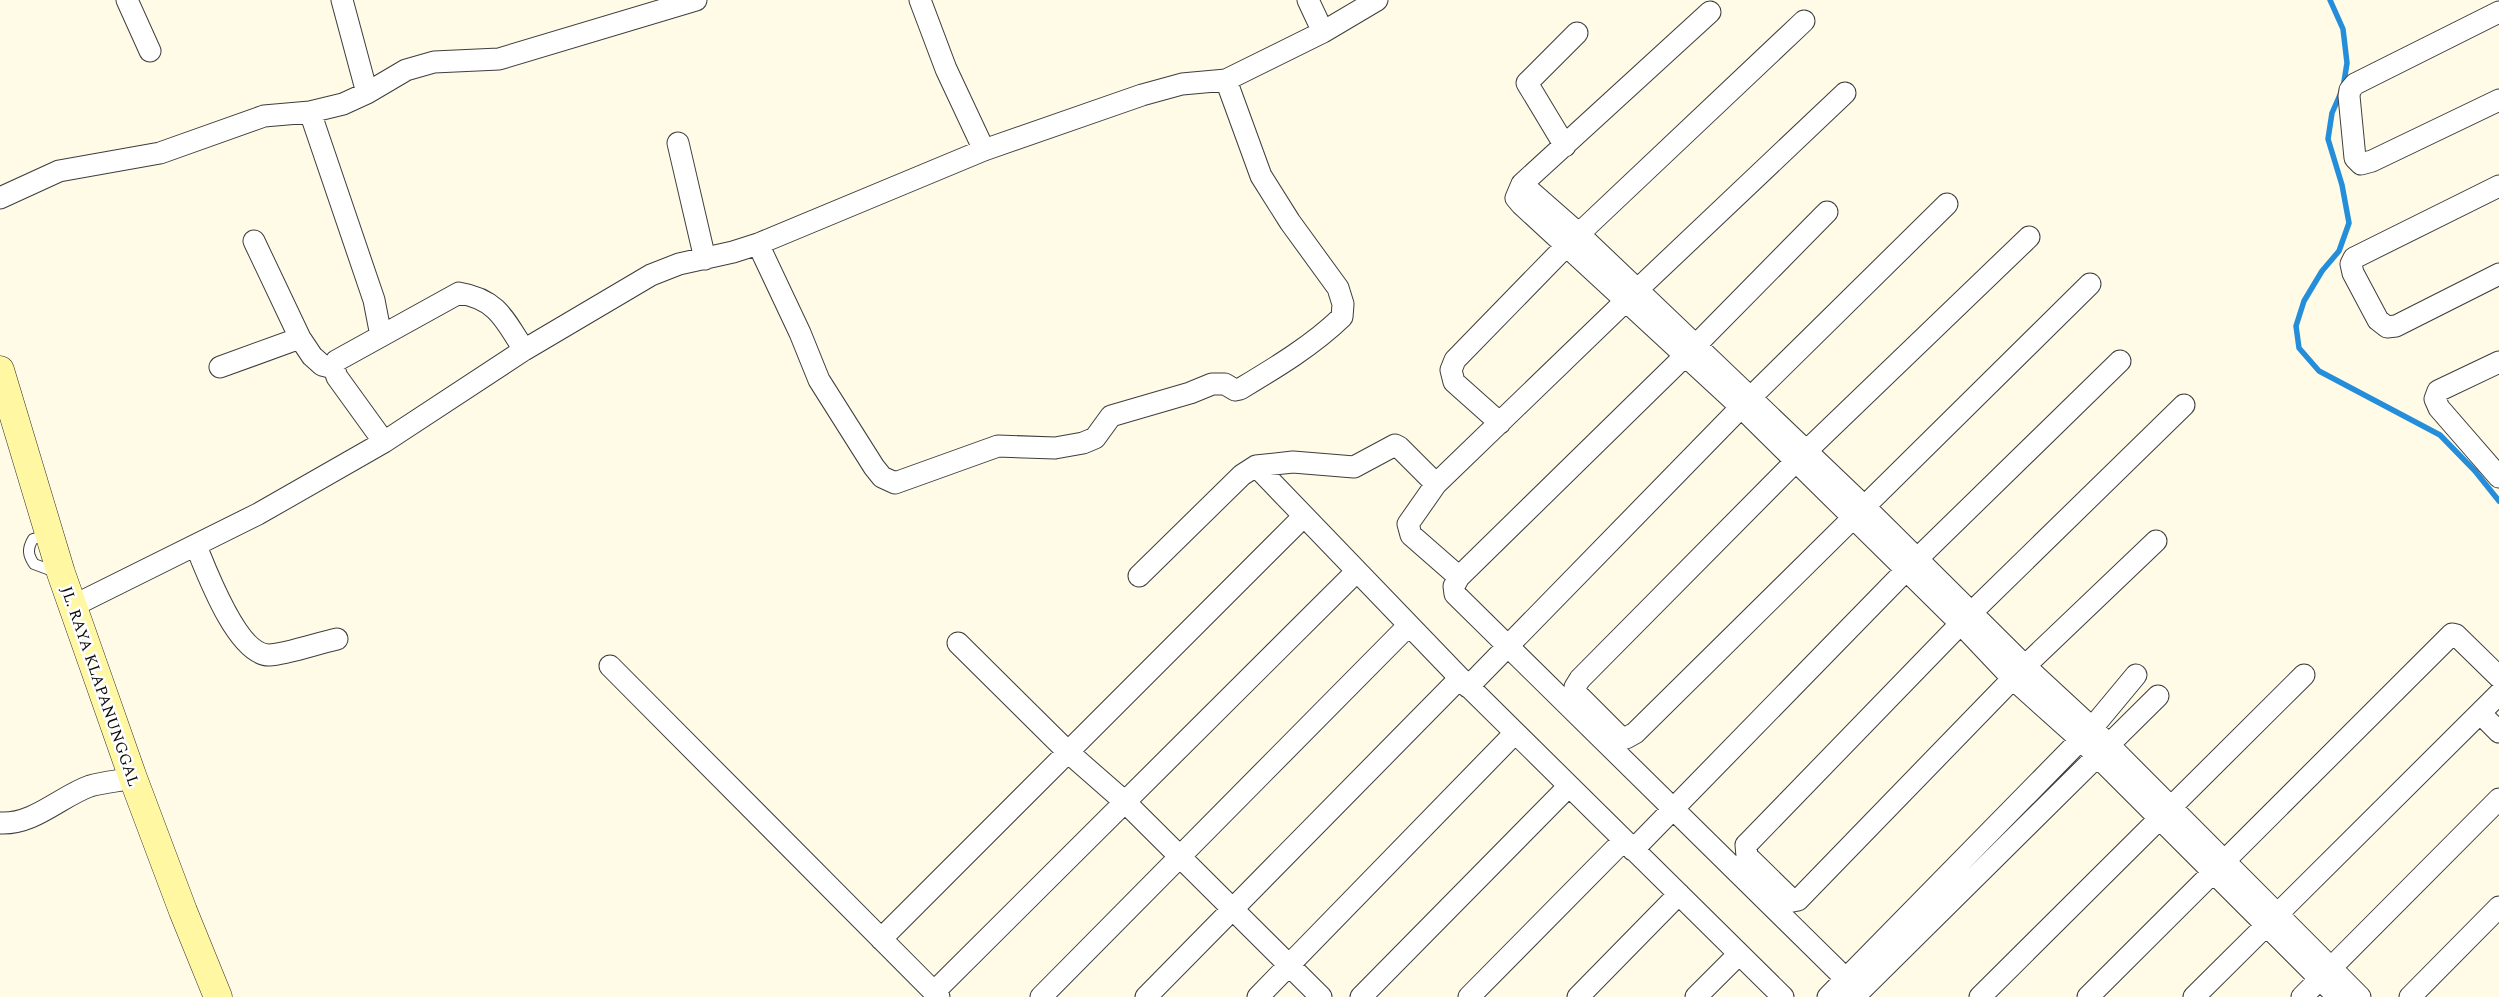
<svg xmlns="http://www.w3.org/2000/svg" width="2499" height="997" viewBox="0 0 2499 997" font-family="Spectral,serif">
<style>
.lines{fill:none;stroke-linecap:round;stroke-linejoin:round}
.stream{stroke:#258edb;stroke-width:5.5}
.lane-casing{stroke:#3d3d3d;stroke-width:12}
.street-casing{stroke:#3d3d3d;stroke-width:23}
.secondary-casing{stroke:#2c2c2c;stroke-width:29}
.lane{stroke:#fff;stroke-width:10}
.street{stroke:#fff;stroke-width:21}
.secondary{stroke:#fff7a2;stroke-width:28}
.labels{text-anchor:middle;stroke-width:5;stroke-linejoin:round;paint-order:stroke}
.street-label{font-size:16px;fill:#0a0a0a;stroke:#fff}
</style>
<rect width="100%" height="100%" fill="#fffbe7"/>
<g class="lines">
<path class="stream" d="M2330,0L2343,29L2347,63L2343,88L2332,113L2328,139L2342,185L2349,223L2339,251L2322,271L2304,301L2296,326L2299,348L2319,371L2440,435L2475,471L2499,501"/>
<g class="lane-casing">
<path id="lane" d="M48,535L33,539C27,549 28,555 34,564L58,573"/>
</g>
<g class="street-casing">
<path id="street" d="M127,0L150,51
M342,0L367,93
M920,0L946,69L984,150
M1308,0L1323,32
M2499,12L2355,84L2350,90L2349,96L2355,158L2361,164L2372,161L2499,100
M310,112L374,300L381,336
M678,143L705,259
M1565,146L1527,83L1577,33
M1522,184L1710,12
M2499,186L2354,258L2351,264L2353,273L2378,320L2387,327L2396,326L2499,274
M0,198L59,171L160,153L264,116L310,112L343,104L367,93L406,70L434,62L499,59L696,0
M1827,212L1695,346L1459,577L1411,535L1408,524L1436,484L1637,290L1845,93
M2029,237L1796,461L1580,679L1575,687L1578,695L1619,736L1626,738L1635,733L2090,284
M254,241L300,338L312,356L322,365L334,368
M758,244L800,333L819,380L874,467L882,477L895,483L998,446L1055,448L1083,443L1095,438L1111,416L1190,393L1212,384H1225L1235,390L1240,389C1275,368 1312,346 1342,317L1343,304L1338,288L1290,222L1261,176L1226,80
M2499,362L2438,391L2435,399L2439,408L2499,477
M220,367L300,338
M1500,423L1454,382L1451,370L1455,360L1567,245L1804,21
M384,442L337,377L334,368L336,361L459,293C497,299 505,320 524,350
M1256,466L1293,462L1354,467L1395,445L1399,447L1436,484
M2156,541L2025,666L1798,900L1793,901L1747,856L1746,845L1750,841L1971,613L2184,405
M196,546C206,570 237,655 269,655C287,654 318,643 337,639
M1139,576L1242,475L1256,466L1460,678L1783,997
M1459,577L1454,586L1455,594L1846,979
M73,606L258,514L384,442L524,350L651,275L679,264L733,252L758,244L984,150L1142,95L1182,84L1226,80L1323,32L1377,0
M958,643L1069,753L1125,802L1321,997
M610,666L939,997
M1468,687L1750,398L1947,204
M2480,713L2499,732
M0,823C34,825 61,796 90,786C104,782 119,781 133,778
M1633,850L1917,559L2120,361
M881,939L1304,516
M934,992L1357,571
M1041,997L1409,625
M1146,997L1460,678
M1258,997L1515,733
M1361,997L1569,786
M1469,997L1624,840
M1578,997L1679,894
M1696,997L1739,954
M1828,997L2092,728L2136,675
M1854,997L2158,696
M1980,997L2304,675
M2088,997L2452,634L2456,635L2499,677
M2194,997L2499,694
M2302,997L2499,799
M2338,997L2081,740L2013,679L1961,624L1742,408L1521,204L1516,198L1522,184L1579,234L1864,506L2025,666L2092,728L2360,997
M2410,997L2499,907"/>
</g>
<g class="secondary-casing">
<path id="secondary" d="M0,370L61,573L133,778L183,911L218,997"/>
</g>
<use href="#lane" class="lane"/>
<use href="#street" class="street"/>
<use href="#secondary" class="secondary"/>
</g>
<g class="labels">
<g class="street-label">
<text transform="translate(101 686) rotate(71)" y="6">JL. RAYA KLAPANUNGGAL</text>
</g>
</g>
</svg>
